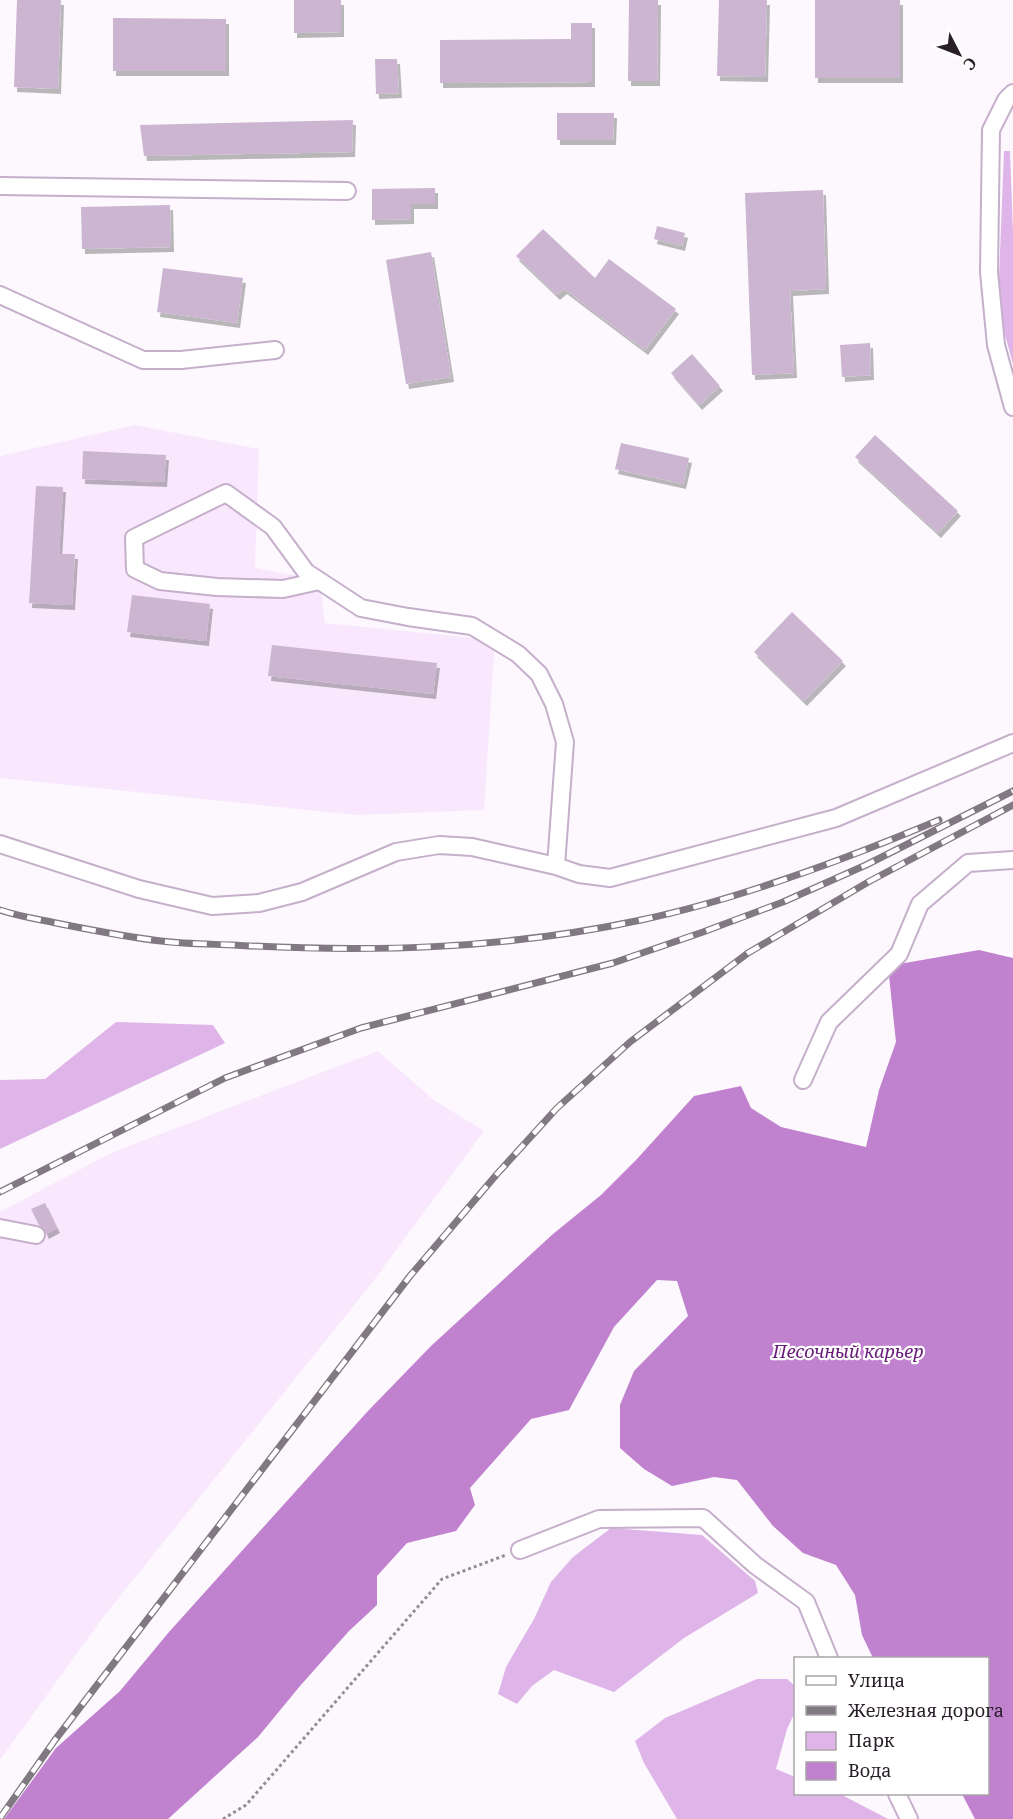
<svg xmlns="http://www.w3.org/2000/svg" width="1013" height="1819" viewBox="0 0 1013 1819" font-family="'Noto Serif',serif">
<style>
.built{fill:#f9e8fd}
.green{fill:#dfb4e9}
.water{fill:#c081ce}
.building{fill:#cbb5d0;filter:url(#shadow)}
.lines{fill:none;stroke-linecap:round;stroke-linejoin:round}
.minor-casing{stroke:#c5afca;stroke-width:20}
.path{stroke:#938d94;stroke-width:3;stroke-dasharray:3 3;stroke-linecap:butt}
.minor{stroke:#fff;stroke-width:16}
.rail-casing{stroke:#807981;stroke-width:7}
.rail{stroke:#fff;stroke-width:4.5;stroke-dasharray:14;stroke-linecap:butt}
.labels{text-anchor:middle;stroke-width:4.5;stroke-linejoin:round;paint-order:stroke}
.water-label{font-size:18px;font-style:italic;fill:#681b78;stroke:#fff}
</style>
<defs>
<filter id="shadow"><feDropShadow dx="3" dy="5" stdDeviation="0" flood-color="#0004"/></filter>
</defs>
<rect width="100%" height="100%" fill="#fcf8fd"/>
<path class="built" d="M135,425L259,449L255,568L320,580L325,623L495,640L484,810L356,815L0,778V456Z
M378,1051L434,1100L484,1131L372,1283L101,1620L0,1760V1212L111,1153Z"/>
<path class="green" d="M1004,151H1010L1013,233V364L1004,331L999,278Z
M116,1022L213,1025L225,1043L0,1149V1080L45,1079Z
M611,1528L702,1535L755,1581L758,1593L684,1638L614,1692L554,1670L532,1686L517,1704L498,1694L506,1667L534,1619L551,1582L573,1557Z
M757,1679H787L795,1686V1712L787,1729L776,1769L795,1777L796,1794H840L888,1819H677L644,1763L635,1741L665,1718Z"/>
<path class="water" d="M979,950L1013,958V1819H975L962,1794H988V1658H873L862,1635L855,1595L836,1565L803,1553L773,1526L737,1480L714,1477L672,1486L644,1469L620,1448V1405L634,1371L688,1316L677,1281L657,1280L614,1327L569,1410L531,1419L470,1488L475,1505L456,1531L407,1543L377,1576V1605L349,1631L300,1686L258,1737L168,1819H4L56,1748L120,1691L169,1632L367,1412L431,1346L553,1234L601,1195L637,1159L694,1096L741,1086L751,1108L781,1127L866,1147L879,1090L896,1042L888,966Z"/>
<path class="building" d="M17,0H61L58,89L14,87Z
M294,0H341V32L294,33Z
M629,0H658L657,81H628Z
M719,0H767L765,77L717,76Z
M815,0H900V78H815Z
M113,18L226,19V71H113Z
M571,23H592V82L440,83V40L571,39Z
M375,59H397L399,93L376,94Z
M557,113H614L613,140H557Z
M353,120L352,152L144,156L140,125Z
M435,188V204H411V219L372,220V189Z
M823,190L826,289L790,291L794,373L752,375L745,193Z
M170,205L171,247L82,249L81,207Z
M657,226L685,233L682,246L654,239Z
M543,229L595,278L609,259L676,309L645,350L564,289L557,295L516,256Z
M431,252L451,377L406,384L386,260Z
M163,268L243,278L237,323L157,312Z
M870,343L871,375L842,377L840,345Z
M692,354L720,386L699,405L671,373Z
M875,435L958,511L938,533L855,457Z
M621,443L689,458L683,484L615,469Z
M83,451L166,455L164,482L82,479Z
M36,486L63,487L59,554H75L72,605L29,603Z
M132,595L210,604L206,641L127,632Z
M792,612L843,661L804,701L754,652Z
M272,645L437,663L433,694L268,676Z
M45,1203L57,1228L46,1234L43,1228L39,1225L31,1209Z"/>
<g class="lines">
<g class="minor-casing">
<path id="minor" d="M1013,93L1006,100L991,130L989,272L996,345L1013,407
M0,186L347,191
M0,295L143,360H181L275,350
M319,581L283,589L217,587L160,581L135,569L134,538L226,493L273,527L306,572L361,608L408,617L472,626L518,654L539,674L554,704L565,742L556,866
M0,844L139,889L212,906L259,903L302,892L396,852L439,845L472,847L556,866L579,874L610,878L836,818L1013,743
M803,1080L829,1022L899,954L920,904L968,863L1013,860
M0,1228L36,1235
M520,1550L599,1519L703,1518L755,1565L806,1602L829,1658
M897,1794L909,1819"/>
</g>
<path class="path" d="M223,1819L246,1805L442,1579L506,1555"/>
<use href="#minor" class="minor"/>
<g class="rail-casing">
<path id="rail" d="M0,910C18,916 37,919 56,923C91,930 126,937 161,941C185,944 209,944 233,945C372,953 505,949 641,920C740,899 846,859 939,820
M0,1192L225,1078L361,1028L613,963L703,932L783,902L866,865L1013,791
M0,1818L55,1740L410,1276L497,1174L557,1108L630,1042L748,953L870,881L1013,805"/>
</g>
<use href="#rail" class="rail"/>
</g>
<g class="labels">
<g class="water-label">
<text x="848" y="1358">Песочный карьер</text>
</g>
</g>
<rect x="794" y="1657" width="195" height="138" fill="#ffffff" stroke="#a9a5a9" stroke-width="1.5"/>
<rect x="806" y="1676" width="30" height="9" fill="#ffffff" stroke="#a9a5a9" stroke-width="1.5"/>
<text x="848" y="1687" font-size="18" fill="#281f29">Улица</text>
<rect x="806" y="1706" width="30" height="9" fill="#807981" stroke="#a9a5a9" stroke-width="1.5"/>
<text x="848" y="1717" font-size="18" fill="#281f29">Железная дорога</text>
<rect x="806" y="1732" width="30" height="18" fill="#dfb4e9" stroke="#a9a5a9" stroke-width="1.5"/>
<text x="848" y="1747" font-size="18" fill="#281f29">Парк</text>
<rect x="806" y="1762" width="30" height="18" fill="#c081ce" stroke="#a9a5a9" stroke-width="1.5"/>
<text x="848" y="1777" font-size="18" fill="#281f29">Вода</text>
<g transform="translate(959 54) rotate(132)" stroke="#ffffff" stroke-width="4.5" paint-order="stroke">
<path d="M0-4.5L10 22L0 15L-10 22Z" fill="#281f29"/>
<text y="-9" font-size="16" font-weight="bold" text-anchor="middle" fill="#281f29">С</text>
</g>
</svg>
